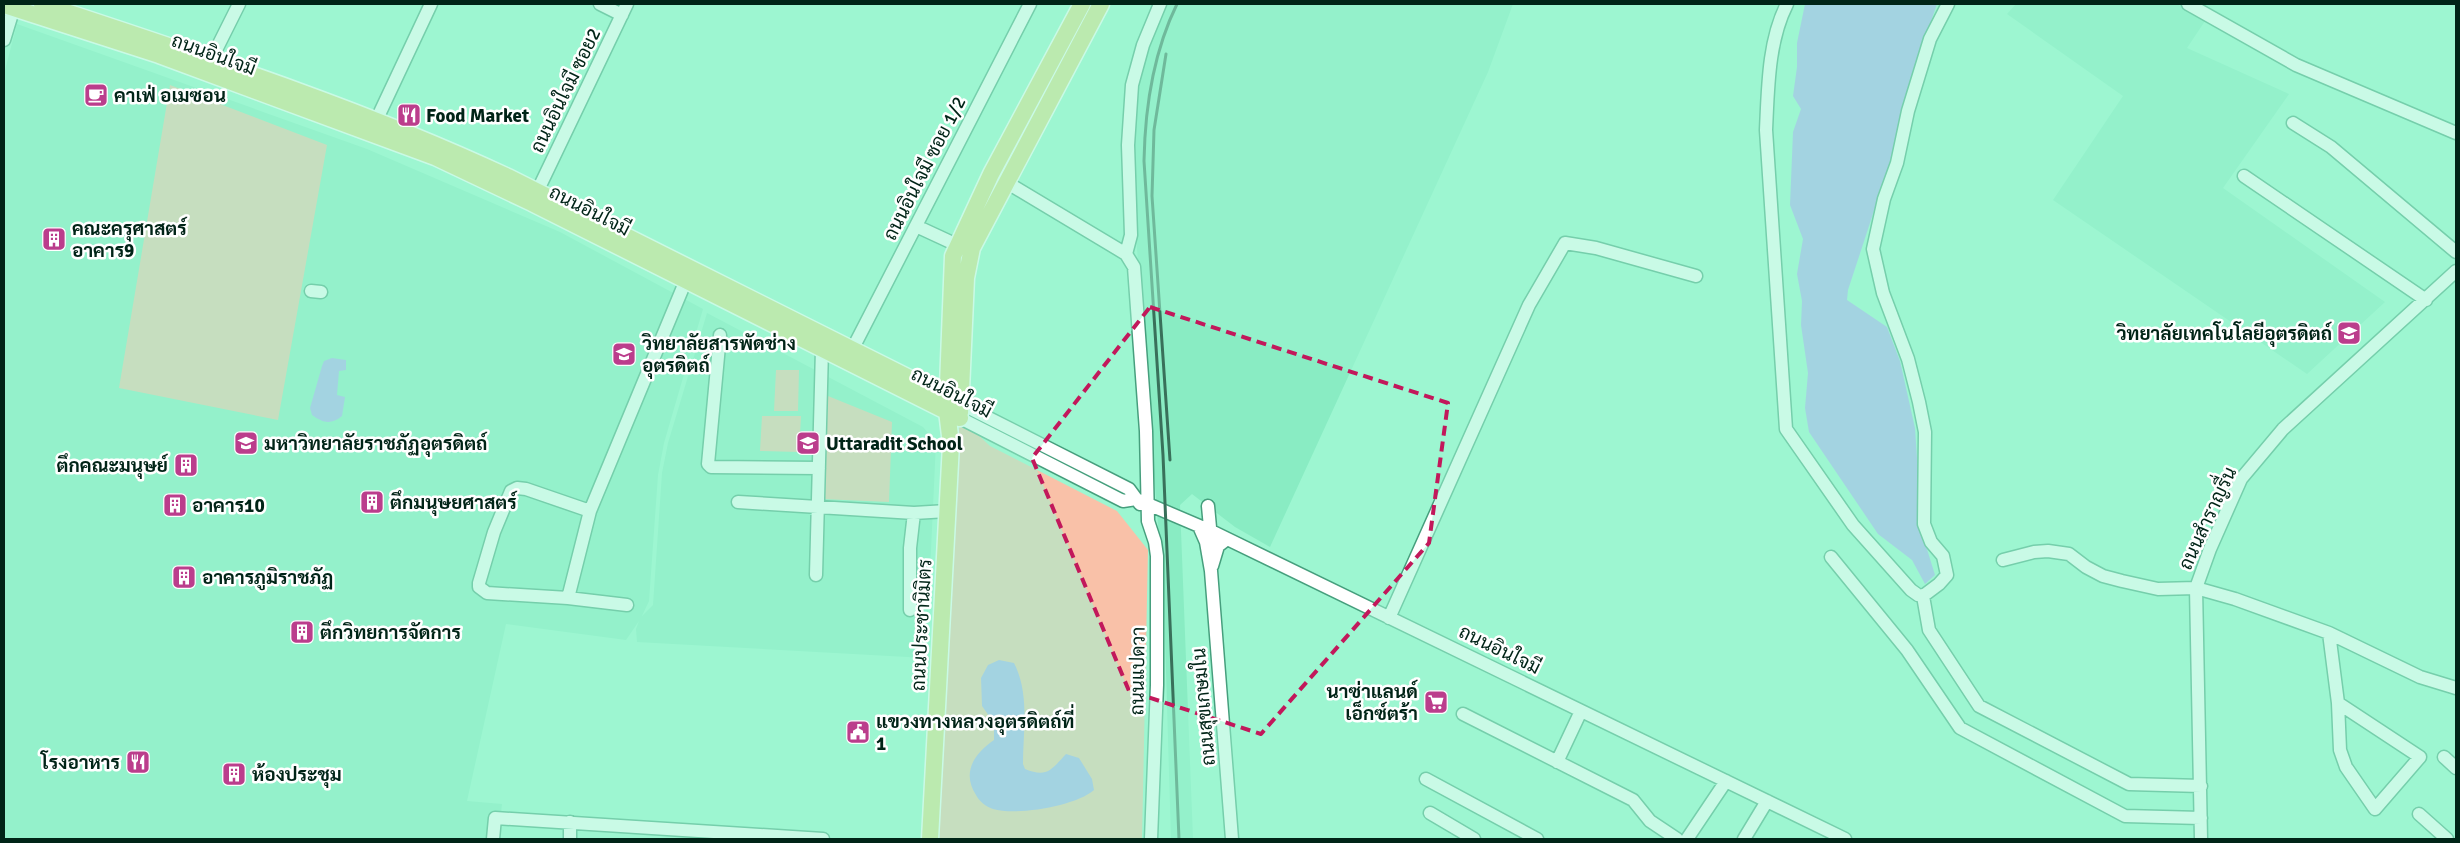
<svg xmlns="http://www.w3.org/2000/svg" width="2460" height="843" viewBox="0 0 2460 843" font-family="Signika,Sarabun,sans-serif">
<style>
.built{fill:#89ecc3}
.green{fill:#f9c1a8}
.water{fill:#aca9f4}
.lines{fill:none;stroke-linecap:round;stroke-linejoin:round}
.minor-casing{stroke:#469f7d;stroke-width:15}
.major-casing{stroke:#fff;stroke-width:19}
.minor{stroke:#fff;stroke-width:12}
.major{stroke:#e1dc86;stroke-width:16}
.rail{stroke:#39705a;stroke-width:3}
.marked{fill:none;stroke:#c2185b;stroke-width:4;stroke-dasharray:10 6;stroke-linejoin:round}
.labels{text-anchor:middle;stroke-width:5;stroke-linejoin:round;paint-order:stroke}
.street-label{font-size:19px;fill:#002417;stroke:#fff}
.poi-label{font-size:19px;font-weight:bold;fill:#002417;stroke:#fff;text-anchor:start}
</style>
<rect width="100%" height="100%" fill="#9df6d1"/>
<path class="built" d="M1165,4H1513L1488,72L1270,547L1235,527L1192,494L1180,505L1193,839H1171L1164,605L1134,209L1131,137L1137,80Z
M2016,4H2177L2205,21L2187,48L2289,94L2223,188L2385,302L2307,374L2053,200L2123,96L2007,14Z
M17,24L367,149L560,232L703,309L664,443L658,475L649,601L642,616L653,605L662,473L668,443L707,313L923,427L936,442L926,658L637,642L636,629L639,621L626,640L506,624L467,801L502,804L498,839H4V74Z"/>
<path class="green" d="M170,85L327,145L278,420L119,388Z
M776,370H799L798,411H774Z
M828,396L892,422L889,502L822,499Z
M762,416H801L799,452L760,451Z
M960,418L990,446L1117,511L1148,550L1142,839H930L940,649Z"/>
<path class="water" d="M1805,4H1937L1908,88L1891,159L1848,290L1847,300L1887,327L1900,361L1915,428L1922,533L1935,575L1925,584L1912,560L1878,534L1809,432L1805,408L1808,373L1801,325L1802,301L1797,274L1803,239L1790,205L1793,132L1801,109L1793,96L1797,67V43Z
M332,358L346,360V370L339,371L337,395L345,397L342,416C331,425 323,423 312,415L310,408L322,366L324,361Z
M999,660L1014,663C1030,694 1023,731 1023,764L1025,769C1047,778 1051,770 1066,754L1079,758L1092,779L1094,790C1076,806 1017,816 993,809C986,807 979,801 976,795C961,772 975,753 994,740V723L982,706L981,678L988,665Z"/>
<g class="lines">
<g class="minor-casing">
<path id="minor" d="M600,4L622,15
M1787,4C1768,41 1768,89 1766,130L1786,429L1853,525L1911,590L1918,595L1923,596L1939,584L1947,575L1943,556L1931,542L1924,524L1925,432L1919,402L1908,359L1883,293L1873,249L1884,199L1897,163L1908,111L1930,39L1948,4
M2188,4L2296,65L2456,133
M4,40L15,4
M211,60L239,4
M376,121L431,4
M2293,123L2331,147L2456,252
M2244,176L2426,300
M1006,182L1126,254L1134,267L1146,431L1148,521L1155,542L1157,556V685L1151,839
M537,192L627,4
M916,226L957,245
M1126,254L1131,235L1128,145L1132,85L1143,45L1160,4
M311,291L321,292
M720,335L708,464L711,467L819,468
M852,350L1030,4
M961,404L1129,489L1140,504
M960,418L1123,501L1136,499L1211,531L1845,839
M738,502L914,513L947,511
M1208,506L1211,538
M1199,526L1206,542L1211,571L1232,839
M1831,557L1907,650L1960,728L2125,816L2201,818
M2003,560L2034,552L2048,551L2069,554L2086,567L2103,576L2122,581L2158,589L2196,588L2235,599L2329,633L2420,677L2456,688
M1212,566L1218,546L1227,539
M816,575L822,349
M1923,596L1929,630L1979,706L2129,784L2201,786
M568,598L487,593L479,587V583L494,532L511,491L517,488L526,489L590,511
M627,605L568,598L590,511L686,280
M910,610V548L914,513
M1389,618L1529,305L1565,243L1596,248L1696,276
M2329,633L2338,703L2340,750L2346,767L2375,809L2420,757L2338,703
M1463,714L1633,800L1650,821L1677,839
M2444,757L2456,768
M1557,762L1581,711
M1426,779L1537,839
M1430,813L1474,839
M2419,814L2447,839
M493,839L495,818L823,839
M570,839V822
M1687,839L1726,781
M1744,839L1767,801
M2201,839L2196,588L2210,549L2241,479L2283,429L2456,271"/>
</g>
<g class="major-casing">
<path id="major" d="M42,4C199,56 358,107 508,177L961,404
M4,5L159,55L435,157L532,203L960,418
M960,413L966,278L972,248L1101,4
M930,839L951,444L947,411L953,256L991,174L1082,4"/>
</g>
<use href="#minor" class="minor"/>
<use href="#major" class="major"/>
<path class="rail" d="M1177,4C1153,53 1145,106 1144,161L1163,455L1179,839
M1166,54L1154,130L1152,196L1170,460"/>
</g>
<path d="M0 0H2460V843H0ZM1150,307L1448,403L1429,543L1261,734L1129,691L1032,458Z" fill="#9df6d1" fill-opacity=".55" fill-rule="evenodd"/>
<path class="marked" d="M1150,307L1448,403L1429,543L1261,734L1129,691L1032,458Z"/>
<defs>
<g id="cafe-square" transform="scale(1.25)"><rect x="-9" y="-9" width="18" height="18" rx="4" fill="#bb3d8c" stroke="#fff"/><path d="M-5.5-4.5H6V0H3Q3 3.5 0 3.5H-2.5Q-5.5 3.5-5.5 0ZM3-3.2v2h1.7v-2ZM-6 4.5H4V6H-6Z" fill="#fff"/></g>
<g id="restaurant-square" transform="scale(1.25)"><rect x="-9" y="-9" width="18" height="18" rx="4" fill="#bb3d8c" stroke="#fff"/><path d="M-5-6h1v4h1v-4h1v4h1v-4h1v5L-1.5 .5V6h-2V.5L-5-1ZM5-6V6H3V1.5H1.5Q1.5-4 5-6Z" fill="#fff"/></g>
<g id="building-square" transform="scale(1.25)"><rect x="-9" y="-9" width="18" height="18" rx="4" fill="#bb3d8c" stroke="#fff"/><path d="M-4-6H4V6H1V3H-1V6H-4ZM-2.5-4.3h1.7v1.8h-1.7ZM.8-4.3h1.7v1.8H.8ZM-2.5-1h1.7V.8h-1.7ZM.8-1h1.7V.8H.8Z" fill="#fff"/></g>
<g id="university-square" transform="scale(1.25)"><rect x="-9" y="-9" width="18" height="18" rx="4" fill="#bb3d8c" stroke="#fff"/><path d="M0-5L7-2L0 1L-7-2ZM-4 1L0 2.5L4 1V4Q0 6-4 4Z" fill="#fff"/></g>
<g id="school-square" transform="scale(1.25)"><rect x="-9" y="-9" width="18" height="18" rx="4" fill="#bb3d8c" stroke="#fff"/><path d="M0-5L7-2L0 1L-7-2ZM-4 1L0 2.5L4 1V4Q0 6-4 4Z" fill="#fff"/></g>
<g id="supermarket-square" transform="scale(1.25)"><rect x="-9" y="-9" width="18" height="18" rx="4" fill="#bb3d8c" stroke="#fff"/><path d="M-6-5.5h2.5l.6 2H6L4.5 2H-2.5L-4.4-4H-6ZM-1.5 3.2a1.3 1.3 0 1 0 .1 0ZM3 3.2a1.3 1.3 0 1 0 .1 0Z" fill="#fff"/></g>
<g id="civic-square" transform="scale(1.25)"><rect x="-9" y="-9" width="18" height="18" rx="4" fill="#bb3d8c" stroke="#fff"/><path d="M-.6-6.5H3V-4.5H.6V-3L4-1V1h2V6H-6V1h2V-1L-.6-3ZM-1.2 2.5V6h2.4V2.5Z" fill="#fff"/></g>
</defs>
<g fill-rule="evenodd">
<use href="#cafe-square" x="96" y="95"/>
<use href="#restaurant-square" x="409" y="115"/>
<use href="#building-square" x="54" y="239"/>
<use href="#university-square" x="2349" y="333"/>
<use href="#school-square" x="624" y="354"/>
<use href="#university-square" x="246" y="443"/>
<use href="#school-square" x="808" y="443"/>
<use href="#building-square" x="186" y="465"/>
<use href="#building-square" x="372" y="502"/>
<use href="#building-square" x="175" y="505"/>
<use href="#building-square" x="184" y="577"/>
<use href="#building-square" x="302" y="632"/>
<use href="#supermarket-square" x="1436" y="702"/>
<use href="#civic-square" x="858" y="732"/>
<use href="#restaurant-square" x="138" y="762"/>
<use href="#building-square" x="234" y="774"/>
</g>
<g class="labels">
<g class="street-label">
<text transform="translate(214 54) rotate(20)" y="7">ถนนอินใจมี</text>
<text transform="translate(565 90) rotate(-64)" y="7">ถนนอินใจมี ซอย2</text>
<text transform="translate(924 168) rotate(-63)" y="7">ถนนอินใจมี ซอย 1/2</text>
<text transform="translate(590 210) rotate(27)" y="7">ถนนอินใจมี</text>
<text transform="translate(952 392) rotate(27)" y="7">ถนนอินใจมี</text>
<text transform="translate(2207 518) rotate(-65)" y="7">ถนนสำราญรื่น</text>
<text transform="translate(921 625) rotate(-87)" y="7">ถนนประชานิมิตร</text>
<text transform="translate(1500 649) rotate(26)" y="7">ถนนอินใจมี</text>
<text transform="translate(1137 671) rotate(-89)" y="7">ถนนแปดวา</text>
<text transform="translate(1203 707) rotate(-95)" y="7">ถนนสุขเกษมใน</text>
</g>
<g class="poi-label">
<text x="114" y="102">คาเฟ่ อเมซอน</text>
<text x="426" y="122">Food Market</text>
<text x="72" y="235">คณะครุศาสตร์<tspan x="72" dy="22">อาคาร9</tspan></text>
<text x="2332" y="340" text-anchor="end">วิทยาลัยเทคโนโลยีอุตรดิตถ์</text>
<text x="642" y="350">วิทยาลัยสารพัดช่าง<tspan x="642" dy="22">อุตรดิตถ์</tspan></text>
<text x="264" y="450">มหาวิทยาลัยราชภัฏอุตรดิตถ์</text>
<text x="826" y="450">Uttaradit School</text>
<text x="168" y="472" text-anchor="end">ตึกคณะมนุษย์</text>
<text x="390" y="509">ตึกมนุษยศาสตร์</text>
<text x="192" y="512">อาคาร10</text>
<text x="202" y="584">อาคารภูมิราชภัฏ</text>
<text x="320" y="639">ตึกวิทยการจัดการ</text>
<text x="1418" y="698" text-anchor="end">นาซ่าแลนด์<tspan x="1418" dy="22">เอ็กซ์ตร้า</tspan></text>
<text x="876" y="728">แขวงทางหลวงอุตรดิตถ์ที่<tspan x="876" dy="22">1</tspan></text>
<text x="120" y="769" text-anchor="end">โรงอาหาร</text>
<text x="252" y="781">ห้องประชุม</text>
</g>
</g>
<rect width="2460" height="843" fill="none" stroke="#002417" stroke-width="10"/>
</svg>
